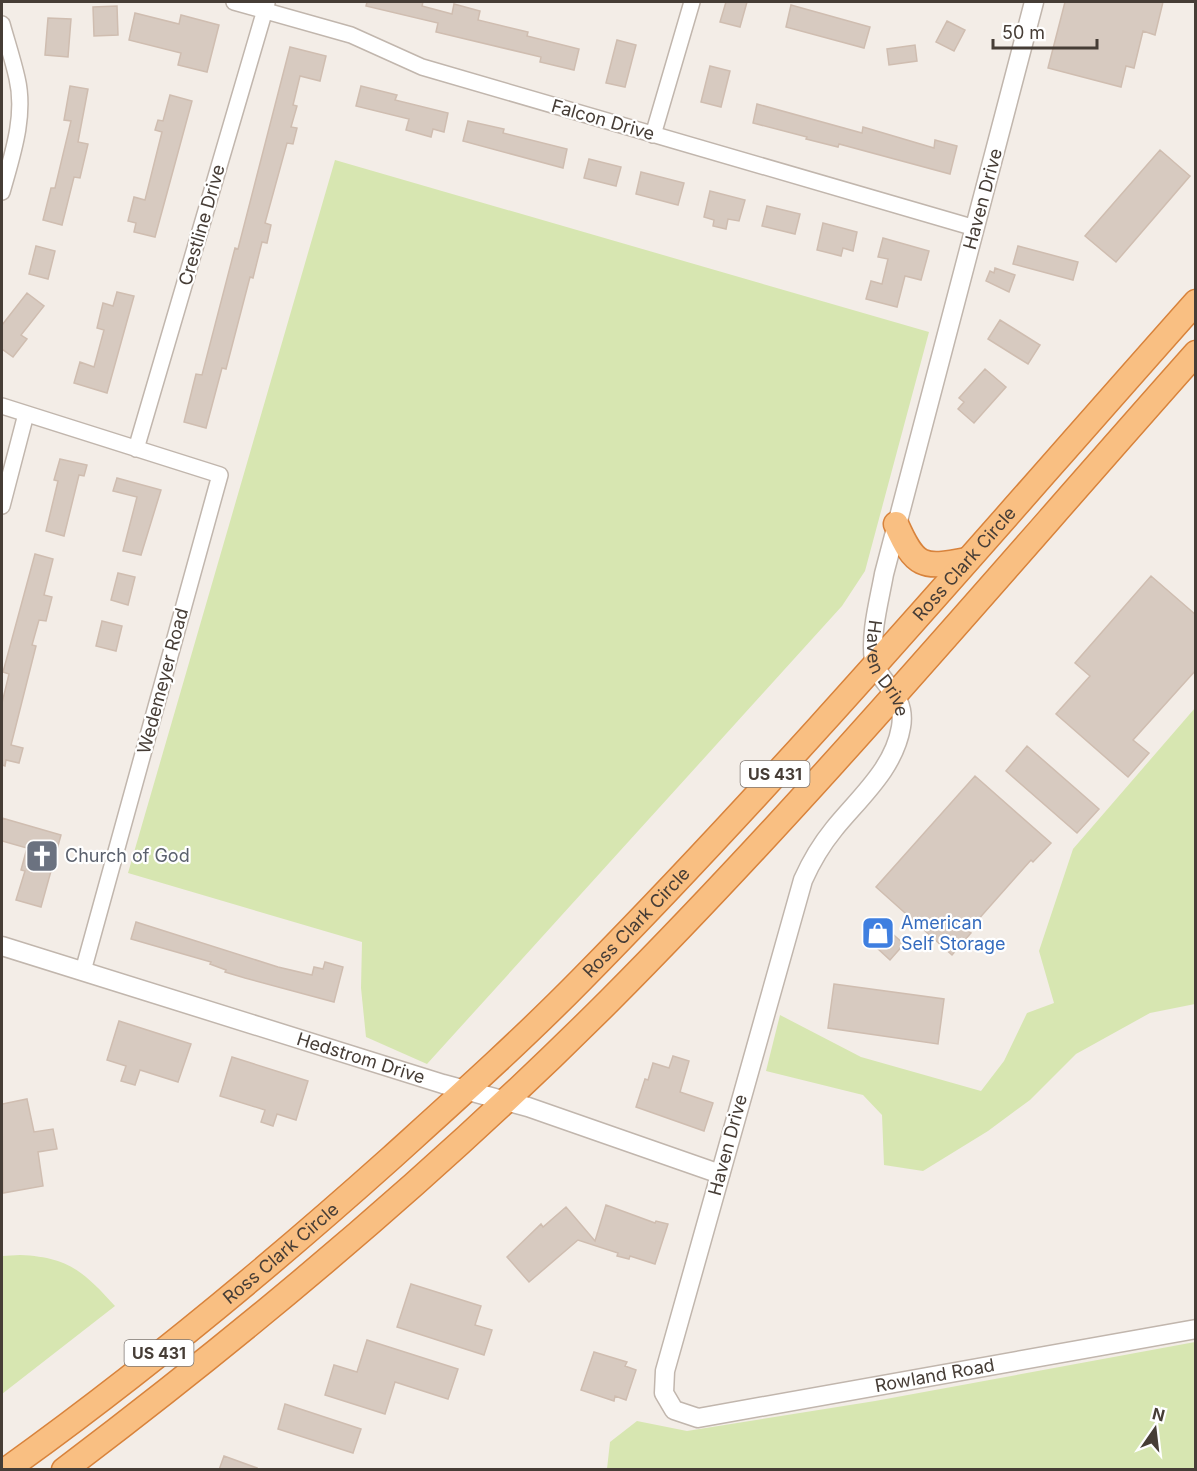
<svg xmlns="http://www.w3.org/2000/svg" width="1197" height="1471" viewBox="0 0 1197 1471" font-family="Inter,sans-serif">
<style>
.green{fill:#d7e6b1}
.building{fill:#d7cac0;stroke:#cfbdb0;stroke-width:1.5}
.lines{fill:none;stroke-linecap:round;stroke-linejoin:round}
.minor-casing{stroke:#c1b6ad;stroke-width:18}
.tertiary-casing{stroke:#c1b6ad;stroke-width:21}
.trunk-casing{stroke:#d8833c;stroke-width:27}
.minor{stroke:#fff;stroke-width:15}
.tertiary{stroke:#fff;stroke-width:18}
.trunk{stroke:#f9bf82;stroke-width:24}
.labels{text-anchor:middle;stroke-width:4.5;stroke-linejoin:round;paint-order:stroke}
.shield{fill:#fff;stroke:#7e7772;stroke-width:1.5}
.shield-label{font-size:16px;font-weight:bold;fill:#463d36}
.street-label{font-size:18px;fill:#463d36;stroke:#fff}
.worship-label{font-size:18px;fill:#5b616d;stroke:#fff;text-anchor:start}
.shop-label{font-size:18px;fill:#366cbe;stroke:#fff;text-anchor:start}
</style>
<rect width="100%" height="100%" fill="#f3ede7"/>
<path class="green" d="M335,160L929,332L865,571L842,606L427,1064L366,1037L361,988L362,942L128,873Z
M1195,708V1004L1150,1013L1076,1054L1030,1100L988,1131L923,1171L884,1165L882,1115L863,1095L766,1071L780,1015L861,1057L981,1091L1004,1061L1027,1013L1054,1003L1039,951L1073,849Z
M20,1255C68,1257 83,1271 115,1306L2,1394V1256Z
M1195,1342V1469H607L610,1442L637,1421L687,1431L875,1401Z"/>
<path class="building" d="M367,2H423L422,6L452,14L454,4L480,11L478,20L528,32L527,36L579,49L574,70L540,62L541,57L436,32L438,23L366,6Z
M726,2H747L740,27L720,22Z
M1065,2H1163L1155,35L1143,31L1134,68L1126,66L1121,87L1048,68Z
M791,5L870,27L864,48L786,27Z
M117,6L118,35L94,36L93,7Z
M135,13L179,24L181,15L219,25L207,72L178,65L181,53L129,40Z
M48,18L71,19L68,57L45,55Z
M947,21L965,30L954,51L936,42Z
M617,40L636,45L625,87L606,83Z
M915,45L917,61L889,65L887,49Z
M290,47L326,56L320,81L300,76L293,105L297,106L291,127L297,128L293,144L287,143L265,223L271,225L267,243L262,242L253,278L250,277L226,369L222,368L206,428L184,422L196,374L202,375L235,248L238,249Z
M710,66L730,71L721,107L701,102Z
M70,86L88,89L78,142L88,144L80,178L74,177L62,225L43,220L51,188H55L71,121L64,120Z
M361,86L397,95L395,100L448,113L444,132L433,129L431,137L406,130L409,119L356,106Z
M170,95L192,101L155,237L134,232L136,223L128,221L134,197L145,200L162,132L155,130L158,120L163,121Z
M757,104L862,133L863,127L934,148L935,140L957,146L950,174L839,144L838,147L806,139L807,137L753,123Z
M468,121L504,129L503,133L567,149L563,168L463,141Z
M1160,150L1190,176L1116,262L1085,236Z
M589,159L621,167L616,186L584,178Z
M641,172L684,183L678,205L636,194Z
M710,191L745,200L739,221L728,219L726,229L713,226L714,220L704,217Z
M767,206L800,214L795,234L762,226Z
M823,223L857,232L853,251L843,248L841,256L817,250Z
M883,238L929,251L921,280L905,276L897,307L866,299L871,281L882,284L888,259L878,257Z
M36,246L55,251L48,279L29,274Z
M1018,246L1078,262L1073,280L1013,264Z
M995,268L1015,275L1009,292L986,281L990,271L994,273Z
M117,292L134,296L107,393L74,383L80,362L94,367L104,330L97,328L103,303L113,306Z
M27,293L44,306L21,335L27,339L13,357L2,349V325Z
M1000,320L1040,345L1028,364L988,339Z
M985,369L1006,387L974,423L958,409L964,402L959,398Z
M60,459L87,465L84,476L79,475L64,536L46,531L58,481L54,480Z
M117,478L161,490L141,555L123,551L137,497L113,491Z
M35,554L53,559L44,595L52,597L46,621L39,620L32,645L36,646L11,745L23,748L19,763L6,760L5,766L2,765V703L9,674L3,672Z
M118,573L135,577L128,605L111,600Z
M1151,576L1196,615V670L1133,740L1149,753L1128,777L1056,714L1090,676L1075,663Z
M102,621L122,626L116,651L96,646Z
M1027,746L1099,809L1077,833L1006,771Z
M975,776L1051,843L1033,862L1031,860L968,931L971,933L952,955L876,887Z
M2,818L61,835L41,907L16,900L25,871L21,870L27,848L2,841Z
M136,922L278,967L312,975L314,967L323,969L325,962L343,967L334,1002L245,978L225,972L226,970L210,964L211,962L131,939Z
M879,922L904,944L890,960L865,937Z
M834,984L944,999L938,1044L828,1028Z
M119,1021L191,1044L178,1082L140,1070L135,1085L121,1081L126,1066L107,1060Z
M673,1056L689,1061L680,1092L713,1103L704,1131L636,1107L645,1079L648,1080L653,1063L669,1068Z
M232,1057L308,1081L296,1120L277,1114L273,1126L261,1122L265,1110L220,1096Z
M27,1099L34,1132L53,1129L57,1149L38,1152L43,1186L3,1193L2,1104Z
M606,1205L655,1223L656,1221L668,1224L655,1264L630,1256L629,1259L617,1256L618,1253L578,1240L529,1282L507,1257L541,1224L543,1227L566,1207L595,1241Z
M411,1284L481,1306L475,1325L492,1330L484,1355L397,1327Z
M367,1340L458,1369L448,1399L395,1382L385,1414L325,1395L334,1365L357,1372Z
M594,1352L627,1362L625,1366L636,1370L626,1400L615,1396L614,1401L581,1390Z
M285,1404L361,1429L353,1453L278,1429Z
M224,1456L257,1468L256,1470H219Z"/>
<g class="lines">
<g class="minor-casing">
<path id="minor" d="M234,2L351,35L422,67L975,228
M2,24C7,42 13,60 17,78C26,116 12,156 2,192
M653,135L692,2
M2,406L220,475L83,971
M136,449L267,3
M2,506L26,414"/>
</g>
<g class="tertiary-casing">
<g id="tertiary">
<path id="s1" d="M1034,2L884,574C879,602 870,633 874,661C877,682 907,693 901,727C894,769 859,798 834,829C821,845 811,862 803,880L665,1371L664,1393L674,1410L698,1418L1196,1329"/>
<path id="s2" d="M2,946L443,1084L528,1107L720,1174"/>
</g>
</g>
<g class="trunk-casing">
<g id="trunk">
<path d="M896,524C915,567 922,569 967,560"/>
<path id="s3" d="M6,1470C140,1374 268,1268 391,1158C455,1100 520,1042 581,980C795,763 993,530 1196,302"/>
<path d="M64,1470C256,1325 440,1170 610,1000C815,794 1003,570 1196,353"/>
</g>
</g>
<use href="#minor" class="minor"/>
<use href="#tertiary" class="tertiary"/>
<use href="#trunk" class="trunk"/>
</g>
<defs>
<g id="church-square" transform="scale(1.725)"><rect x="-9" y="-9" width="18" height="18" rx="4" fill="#6b7280" stroke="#fff"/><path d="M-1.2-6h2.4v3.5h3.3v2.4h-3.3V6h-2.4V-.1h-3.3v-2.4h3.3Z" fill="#fff"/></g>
<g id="shop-square" transform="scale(1.725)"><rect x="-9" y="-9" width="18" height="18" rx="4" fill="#3f7fe0" stroke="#fff"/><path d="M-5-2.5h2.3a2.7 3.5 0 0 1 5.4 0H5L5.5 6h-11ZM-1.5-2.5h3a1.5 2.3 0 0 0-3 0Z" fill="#fff"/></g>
</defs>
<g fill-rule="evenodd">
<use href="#church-square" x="42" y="856"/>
<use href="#shop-square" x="878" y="933"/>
</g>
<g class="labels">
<g class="shield">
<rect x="740.5" y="761" width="69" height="26" rx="4.5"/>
<rect x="124.5" y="1340" width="69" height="26" rx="4.5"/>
</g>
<g class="shield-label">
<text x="775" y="780">US 431</text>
<text x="159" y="1359">US 431</text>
</g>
<g class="street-label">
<text transform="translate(603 120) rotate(16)" y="6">Falcon Drive</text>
<text transform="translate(983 199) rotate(-75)" y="6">Haven Drive</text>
<text transform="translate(202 225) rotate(-74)" y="6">Crestline Drive</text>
<text dy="6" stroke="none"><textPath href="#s3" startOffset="1322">Ross Clark Circle</textPath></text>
<text dy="6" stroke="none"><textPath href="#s1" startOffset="690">Haven Drive</textPath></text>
<text transform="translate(163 681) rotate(-75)" y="6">Wedemeyer Road</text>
<text dy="6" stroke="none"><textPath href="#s3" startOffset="836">Ross Clark Circle</textPath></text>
<text dy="6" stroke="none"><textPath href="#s2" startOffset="376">Hedstrom Drive</textPath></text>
<text transform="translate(728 1145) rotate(-75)" y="6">Haven Drive</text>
<text dy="6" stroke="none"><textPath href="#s3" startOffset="350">Ross Clark Circle</textPath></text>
<text dy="6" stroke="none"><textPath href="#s1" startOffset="1754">Rowland Road</textPath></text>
</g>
<g class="worship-label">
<text x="65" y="862">Church of God</text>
</g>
<g class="shop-label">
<text x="901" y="929">American<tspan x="901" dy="21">Self Storage</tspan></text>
</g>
</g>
<rect width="1197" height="1471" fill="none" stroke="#463d36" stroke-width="6"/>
<g transform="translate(1155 1429) rotate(14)" stroke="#ffffff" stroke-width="4.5" paint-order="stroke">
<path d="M0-4.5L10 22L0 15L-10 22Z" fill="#463d36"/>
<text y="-9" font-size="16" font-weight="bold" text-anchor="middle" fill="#463d36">N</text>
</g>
<path d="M993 39v9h104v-9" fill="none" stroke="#463d36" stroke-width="3"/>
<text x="1002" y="39" font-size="18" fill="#463d36" stroke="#ffffff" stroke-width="4.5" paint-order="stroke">50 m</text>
</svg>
